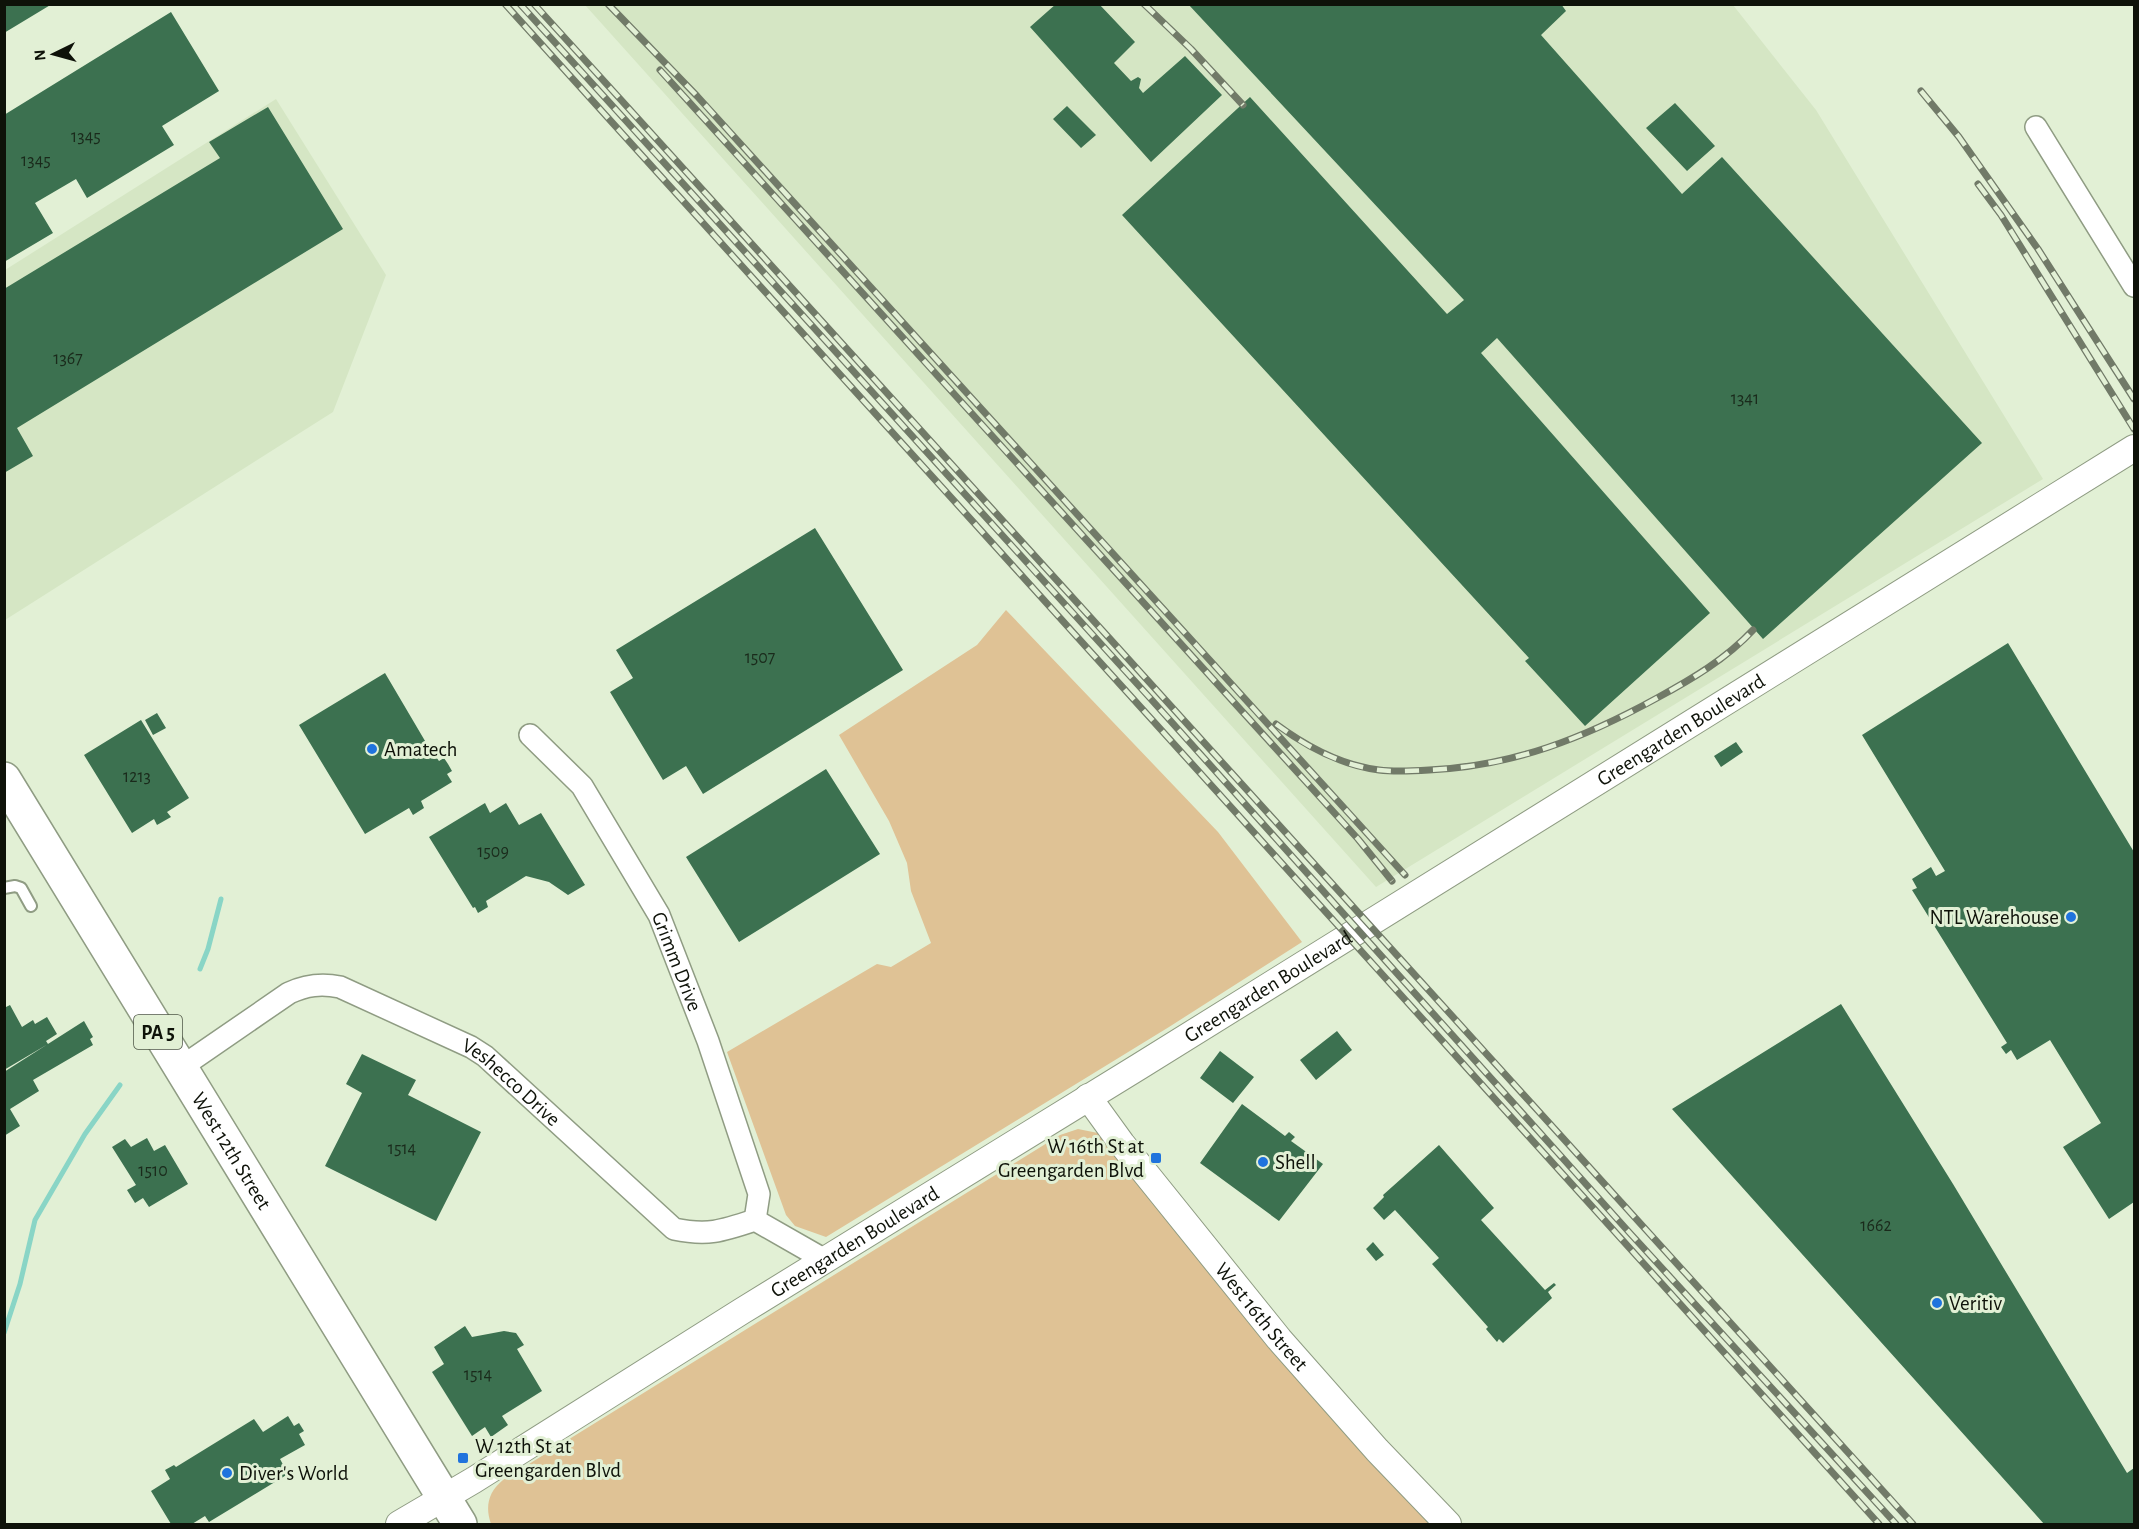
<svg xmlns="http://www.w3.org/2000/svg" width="2139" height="1529" viewBox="0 0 2139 1529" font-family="'Alegreya Sans',sans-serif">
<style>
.built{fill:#d5e6c4}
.green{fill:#dfc295}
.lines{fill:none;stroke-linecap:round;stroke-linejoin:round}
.stream{stroke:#89d5c6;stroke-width:5}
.building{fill:#3c7150}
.service-casing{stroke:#8f9c83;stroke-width:14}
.minor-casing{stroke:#8f9c83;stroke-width:24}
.tertiary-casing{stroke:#8f9c83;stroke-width:28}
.primary-casing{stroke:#8f9c83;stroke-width:36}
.service{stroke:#fff;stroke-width:10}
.minor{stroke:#fff;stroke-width:21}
.tertiary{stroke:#fff;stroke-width:26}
.primary{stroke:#fff;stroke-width:33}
.rail-casing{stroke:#717a68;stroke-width:7}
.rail{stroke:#e2f0d5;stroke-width:4.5;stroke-dasharray:14;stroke-linecap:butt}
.poi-dot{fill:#2073dd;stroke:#e2f0d5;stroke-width:2}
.labels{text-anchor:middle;stroke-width:6;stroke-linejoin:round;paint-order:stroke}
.number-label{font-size:18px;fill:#1a2a1b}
.shield{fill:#e2f0d5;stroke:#4e5546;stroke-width:1.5}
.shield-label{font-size:20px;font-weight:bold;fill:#0e1209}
.street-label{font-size:21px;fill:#0e1209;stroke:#e2f0d5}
.poi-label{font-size:21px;fill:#0e1209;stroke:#e2f0d5;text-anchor:start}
</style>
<rect width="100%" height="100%" fill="#e2f0d5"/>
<path class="built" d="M585,5H1733L1816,110L2043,479L1376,887Z
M276,99L386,275L333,412L5,620V270Z"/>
<path class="green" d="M1006,610L1218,832L1302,942L1169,1027L826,1237L795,1226L786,1215L727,1052L877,964L891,967L931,943L911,891L907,863L889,821L839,735L977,645Z
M1078,1129L1098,1133L1106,1138L1435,1524H491C485,1507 488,1492 503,1480L1060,1135Z"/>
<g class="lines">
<path class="stream" d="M200,969L208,949L221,899
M4,1333L20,1284L35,1220L85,1134L120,1085"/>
</g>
<path class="building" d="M4,4H52L4,33Z
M1056,4H1099L1135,42L1114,63L1131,81L1138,77L1141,79L1139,88L1143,93L1185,56L1222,95L1151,162L1030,27Z
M1188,4H1561L1566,11L1541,35L1682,194L1722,157L1982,443L1763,639L1497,338L1481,353L1710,613L1585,726L1525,661L1529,658L1122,215L1250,97L1447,314L1464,300Z
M171,12L219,91L162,126L174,145L87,198L76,179L35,203L53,233L4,262V115Z
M1675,103L1715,146L1687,171L1646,128Z
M1067,106L1096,135L1081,148L1053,119Z
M268,107L343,229L17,428L33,456L4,473V289L220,158L209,142Z
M815,528L903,670L703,794L686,766L663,780L610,692L633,678L616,650Z
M2008,643L2134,852V1202L2109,1219L2063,1147L2101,1123L2050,1040L2017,1060L2011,1050L2006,1054L2001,1047L2007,1043L1912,890L1917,888L1912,879L1931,867L1936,876L1945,871L1862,735Z
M385,673L428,746L439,761L444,758L448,764L452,771L447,774L452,782L421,801L424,808L413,815L409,808L365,834L299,725Z
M157,713L166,728L153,735L145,720Z
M141,720L189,798L167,812L171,817L157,825L154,819L132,833L84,755Z
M1736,742L1743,752L1721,767L1714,756Z
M826,769L880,854L739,942L686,857Z
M485,803L490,813L506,803L519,825L541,813L585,885L568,895L549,882L526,876L486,901L488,907L478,913L475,907L473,908L429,837Z
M1841,1004L1953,1184L2127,1473L2134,1468V1524H2044L1672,1109Z
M10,1005L22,1027L33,1020L35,1024L47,1017L57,1034L46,1041L48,1044L4,1070V1008Z
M84,1021L93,1037L90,1039L93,1045L33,1080L39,1091L10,1109L20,1126L4,1136V1072Z
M1337,1031L1352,1050L1316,1080L1300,1060Z
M1220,1051L1254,1077L1233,1103L1200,1078Z
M362,1054L416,1080L408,1095L481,1132L436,1221L325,1166L362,1093L346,1084Z
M1242,1104L1285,1136L1289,1132L1295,1137L1291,1141L1323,1164L1279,1221L1200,1163Z
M147,1138L154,1151L165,1145L188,1184L149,1207L143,1198L135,1203L127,1190L136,1185L112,1147L125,1139L131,1147Z
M1439,1145L1494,1208L1481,1220L1545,1290L1554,1283L1556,1285L1548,1292L1552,1298L1503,1343L1499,1339L1497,1342L1486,1329L1488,1327L1432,1264L1439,1258L1395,1210L1384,1220L1373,1208L1384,1197L1383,1195Z
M1373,1242L1384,1255L1376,1261L1366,1249Z
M465,1326L472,1337L504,1331L516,1333L524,1345L517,1349L542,1391L502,1416L508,1425L491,1437L485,1427L472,1436L432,1372L444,1364L434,1347Z
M288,1416L294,1426L299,1423L304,1431L299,1434L305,1445L280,1459L288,1474L209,1522L205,1516L192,1524H171L151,1491L170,1479L165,1470L174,1465L176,1467L254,1419L263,1432Z"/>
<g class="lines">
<g class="service-casing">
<path id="service" d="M4,888L15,886L21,888L31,906"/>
</g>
<g class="minor-casing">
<g id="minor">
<path d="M2036,127L2134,286"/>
<path id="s1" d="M530,735L582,786L659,915L708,1041L759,1194L755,1220"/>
<path id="s2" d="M180,1068L289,993C306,985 321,983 340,987L471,1047L485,1056L674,1229C708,1236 722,1231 755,1220L825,1260"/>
</g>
</g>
<g class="tertiary-casing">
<g id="tertiary">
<path id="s3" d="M1088,1097L1122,1144L1279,1339L1377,1450L1448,1524"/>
<path id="s4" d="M399,1524L474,1480L742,1311L1140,1066L2134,448"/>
</g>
</g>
<g class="primary-casing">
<g id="primary">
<path id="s5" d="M4,779L460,1524"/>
</g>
</g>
<use href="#service" class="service"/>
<use href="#minor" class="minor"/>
<use href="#tertiary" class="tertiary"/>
<use href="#primary" class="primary"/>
<g class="rail-casing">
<path id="rail" d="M505,4L1879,1524
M520,4L1150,698L1628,1231L1896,1524
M534,4L1913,1524
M608,4L697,96L1405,875
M1144,4L1191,49L1243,105
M660,70L1358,839L1392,881
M1921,91L1959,137L2038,249L2134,399
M1978,184L2001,215L2134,429
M1276,724C1307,747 1340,765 1379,770C1395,772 1413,771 1429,770C1514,766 1584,738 1657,698C1692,679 1726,659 1753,630"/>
</g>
<use href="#rail" class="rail"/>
</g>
<g class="poi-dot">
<circle cx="372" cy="749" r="6"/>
<circle cx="2071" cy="917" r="6"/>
<rect x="1150" y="1152" width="12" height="12" rx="3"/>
<circle cx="1263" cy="1162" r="6"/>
<circle cx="1937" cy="1303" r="6"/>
<rect x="457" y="1452" width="12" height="12" rx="3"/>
<circle cx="227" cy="1473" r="6"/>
</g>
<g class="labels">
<g class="number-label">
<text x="86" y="142">1345</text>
<text x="36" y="166">1345</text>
<text x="68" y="364">1367</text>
<text x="1745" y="404">1341</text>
<text x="760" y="663">1507</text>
<text x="137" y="782">1213</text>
<text x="493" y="857">1509</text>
<text x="402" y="1154">1514</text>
<text x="153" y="1176">1510</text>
<text x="1876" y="1231">1662</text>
<text x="478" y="1380">1514</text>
</g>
<rect class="shield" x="134" y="1015" width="48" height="34" rx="4.5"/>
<g class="shield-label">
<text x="158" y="1039">PA 5</text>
</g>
<g class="street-label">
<text dy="7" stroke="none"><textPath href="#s4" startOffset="1508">Greengarden Boulevard</textPath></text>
<text dy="7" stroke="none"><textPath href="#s1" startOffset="273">Grimm Drive</textPath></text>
<text dy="7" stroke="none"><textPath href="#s4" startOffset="1022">Greengarden Boulevard</textPath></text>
<text dy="7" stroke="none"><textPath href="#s2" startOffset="382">Veshecco Drive</textPath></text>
<text dy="7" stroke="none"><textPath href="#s5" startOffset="436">West 12th Street</textPath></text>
<text dy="7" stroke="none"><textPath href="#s4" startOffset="536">Greengarden Boulevard</textPath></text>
<text dy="7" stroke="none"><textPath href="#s3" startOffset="280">West 16th Street</textPath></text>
</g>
<g class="poi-label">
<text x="384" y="756">Amatech</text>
<text x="2059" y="924" text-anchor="end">NTL Warehouse</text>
<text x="1144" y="1153" text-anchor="end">W 16th St at<tspan x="1144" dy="24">Greengarden Blvd</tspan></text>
<text x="1275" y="1169">Shell</text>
<text x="1949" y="1310">Veritiv</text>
<text x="475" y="1453">W 12th St at<tspan x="475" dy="24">Greengarden Blvd</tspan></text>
<text x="239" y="1480">Diver's World</text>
</g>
</g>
<rect width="2139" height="1529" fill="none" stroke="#0e1209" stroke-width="12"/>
<g transform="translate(54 54) rotate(265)" stroke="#e2f0d5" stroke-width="4.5" paint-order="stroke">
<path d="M0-4.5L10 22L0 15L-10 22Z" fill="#0e1209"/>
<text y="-9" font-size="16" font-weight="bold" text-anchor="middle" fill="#0e1209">N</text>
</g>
</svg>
